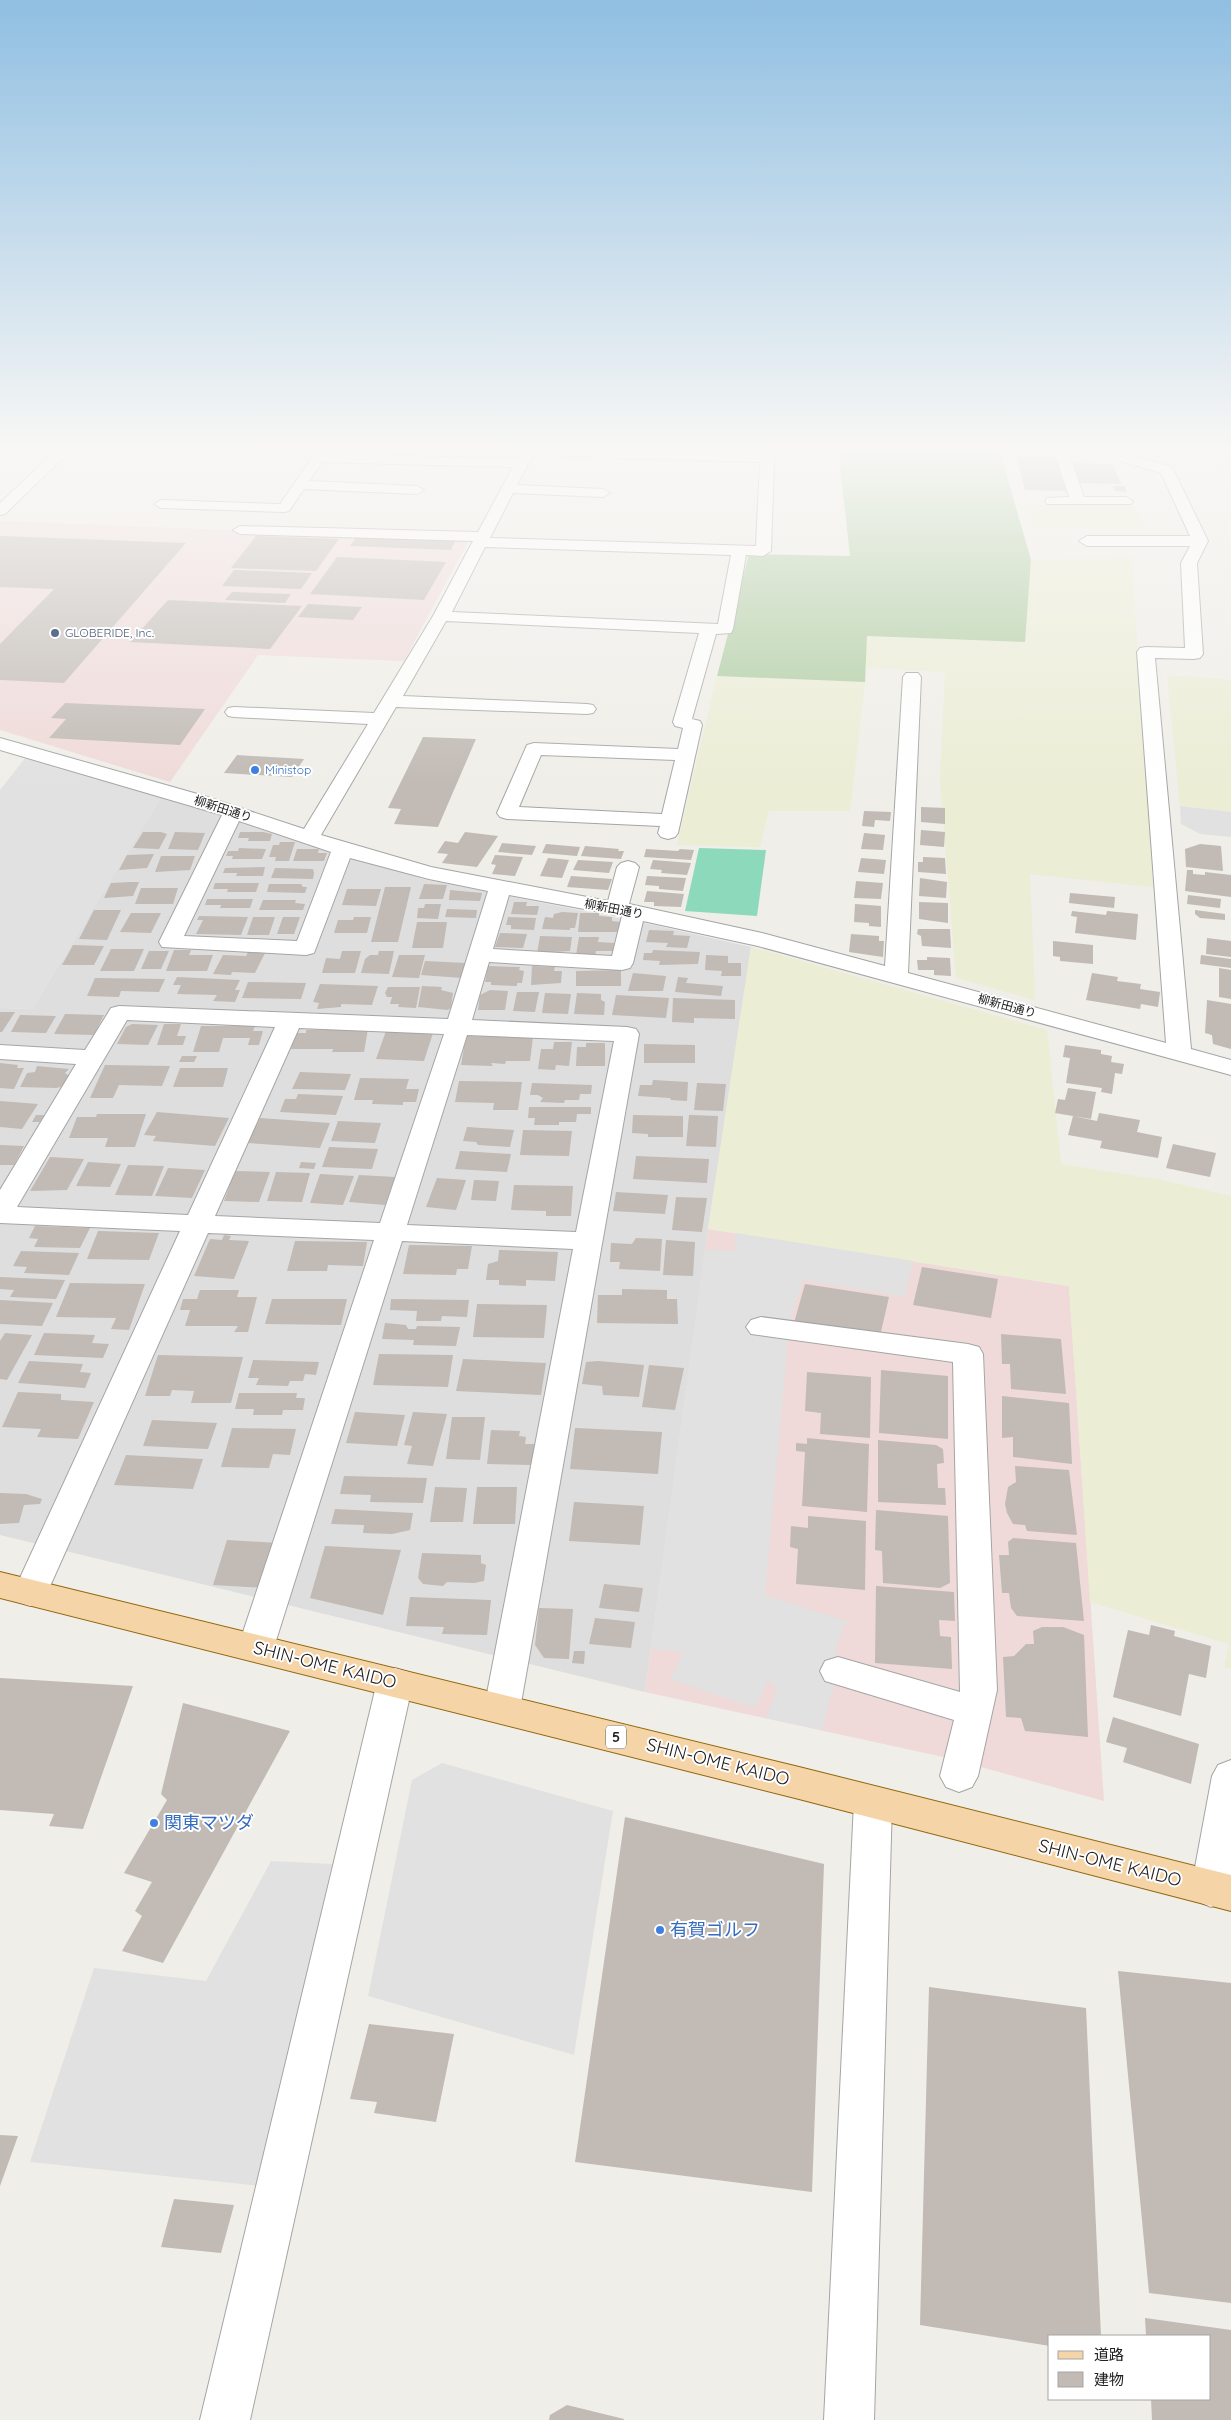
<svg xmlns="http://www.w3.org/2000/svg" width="1231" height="2420" viewBox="0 0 1231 2420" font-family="Quicksand,'Noto Sans JP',sans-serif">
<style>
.residential{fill:#dfdede}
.commercial{fill:#efdad9}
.farmland{fill:#ebedd5}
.forest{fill:#adcca0}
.pitch{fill:#8dd9bc}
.parking{fill:#e1e1e1}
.building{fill:#c1bab5}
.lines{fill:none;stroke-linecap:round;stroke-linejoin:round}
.minor-casing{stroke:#a5a5a5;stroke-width:2}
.major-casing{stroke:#92670c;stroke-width:2}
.minor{fill:#fff;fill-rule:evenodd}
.major{fill:#f5d5a8;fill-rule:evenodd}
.service-dot{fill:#5c6f8a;stroke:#fff;stroke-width:2}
.shop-dot{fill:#3f7fe0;stroke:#fff;stroke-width:2}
.labels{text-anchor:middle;stroke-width:4;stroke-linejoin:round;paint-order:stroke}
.far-service-label{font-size:12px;fill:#4e5e75;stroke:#fff;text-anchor:start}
.far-shop-label{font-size:12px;fill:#366cbe;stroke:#fff;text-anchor:start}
.far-street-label{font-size:12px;fill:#212121;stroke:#fff}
.shield{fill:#fff;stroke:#646464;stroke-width:1}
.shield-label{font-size:14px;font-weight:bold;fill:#212121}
.near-street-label{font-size:18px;fill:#212121;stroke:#fff}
.near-shop-label{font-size:18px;fill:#366cbe;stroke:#fff;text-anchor:start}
</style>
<rect width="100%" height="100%" fill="#f0eee8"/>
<path class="residential" d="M162,795L423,879L654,925L751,947L708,1229L645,1692L0,1535V1008L32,1009Z"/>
<path class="commercial" d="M4,521L469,540L404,661L258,655L170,782L0,730V522Z
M708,1229L1069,1286L1104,1801L948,1758L645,1692Z"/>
<path class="farmland" d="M1069,448H1108L1112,458H1077L1072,456Z
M1130,448H1231V487L1215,461L1142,459L1135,458Z
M1132,503L1146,527H1035L1027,505Z
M1132,558L1153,887L1030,874L1035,1000L956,978L940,780L945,672L866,668V636L1025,642L1031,560Z
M1167,675L1231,680V812L1180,806Z
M717,676L865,682L850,811H769L760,847L677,845Z
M751,947L1047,1030L1061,1164L1161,1180L1231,1196V1669L1224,1667L1229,1644L1090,1602L1069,1286L708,1229Z"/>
<path class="forest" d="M838,448H999L1031,560L1025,642L867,636L865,682L717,676L749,554L850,556Z"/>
<path class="pitch" d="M699,848L766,850L757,916L685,911Z"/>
<path class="parking" d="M26,757L162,795L32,1009L0,1008V790Z
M1180,806L1231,812V837L1200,834L1181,824Z
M736,1233L913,1261L905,1297L803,1280L789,1325L761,1327L760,1336L788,1338L765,1595L847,1621L836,1646L838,1671L822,1730L766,1718L776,1693L774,1685L768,1680L755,1708L670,1679L684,1652L651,1649L705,1249L734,1251Z
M442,1763L613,1811L574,2055L368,1996L412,1780Z
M271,1861L332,1864L260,2186L30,2162L94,1968L206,1981Z"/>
<path class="building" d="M1011,448H1050L1053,455L1014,454Z
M1016,456L1057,457L1067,491L1025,490Z
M1073,463L1113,464L1121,484L1080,483Z
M1113,486H1125L1127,492L1115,491Z
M0,536L186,543L64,683L0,680V644L54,589L0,587Z
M256,536L339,539L316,571L231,568Z
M356,537L455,541L451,550L350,546Z
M337,557L446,562L424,600L310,594Z
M234,570L312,573L301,589L222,586Z
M232,592L291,594L285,603L225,600Z
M168,600L302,606L270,649L130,642Z
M308,604L362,607L353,620L298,617Z
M65,703L205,709L180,745L49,738L66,719L51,718Z
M423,737L476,739L438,827L394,824L401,809L388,808Z
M237,755L304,759L292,777L224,773Z
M921,807L945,808V824L921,822Z
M864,811L891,812L890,821L875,820L874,827L862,826Z
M921,830L945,832L944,847L920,845Z
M143,832H161L167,834L159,849L133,848Z
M175,832L205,833L198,850L168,849Z
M240,832H263L272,834L270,841H248L249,838H238Z
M465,832L498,836L477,867L442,863L448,854L437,853L445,841L458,843Z
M864,833L885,835L883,850L861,849Z
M280,842H295L289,861H275L276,857H269L273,845H279Z
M502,843L536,846L532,855L498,852Z
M546,844L580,847L577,856L542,853Z
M1200,844L1221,846L1223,871L1186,867L1185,849Z
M585,846L619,849L618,851H624L621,859L581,856Z
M239,848L266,849L262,859H232L233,856H226L228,851H238Z
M297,849H319L318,853H327L324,861H293Z
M646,849L678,851L680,849L694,850L691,860L644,857Z
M154,854L147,868L119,870L127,855Z
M495,855L523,857L515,876L492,874L496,865L491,864Z
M161,856H195L190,870L155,872Z
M923,857L945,858L946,874L918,872V862H923Z
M548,858L569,860L562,878L540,876Z
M861,858L886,860L884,874L858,872Z
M578,860L613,862L609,873L573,870Z
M653,860L691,863L687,875L661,873L662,870L650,869Z
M265,867L263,876H236L237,873H223L225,868Z
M275,868L313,869L314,873L313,879L271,878Z
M1187,870H1193V874L1205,875V872L1231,875V897L1185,891Z
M571,876L612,879L608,890L567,887Z
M647,876L686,878L683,891L659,889V886L645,885Z
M920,878L947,882L946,898L919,896Z
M856,881L883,883L881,899L854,898Z
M130,882H139L133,896L104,898L111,883Z
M215,883H259L256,892H227L228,889H213Z
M269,884H301L303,887H307L305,893L267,892Z
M424,884L447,885L443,899H419Z
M385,887H411L398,942H371Z
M141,888H178L173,904H135Z
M347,889H381L376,906L342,905Z
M450,890L482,893L480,901L449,900Z
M647,891L684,894L681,907L654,906V902H644Z
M1070,893L1115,897L1114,908L1069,903Z
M1188,895L1221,899L1220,908L1187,904Z
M207,899H253L250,908H220L221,905H205Z
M263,900H296L295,903L305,904L303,910H259Z
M514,902H527L526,906H539L537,915L511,914Z
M919,902L948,903V923L919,919Z
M425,904H441L438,919L417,918L418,908H424Z
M855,904L881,906V927L869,926V923L854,922Z
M447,909L477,910L476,918L445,917Z
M94,910H121L107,940L79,939Z
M1195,910L1225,914V920L1200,918L1195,914Z
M1072,911L1106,915L1107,911L1138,914L1136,940L1075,933L1077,917L1071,916Z
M562,912L578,913L575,928H570V930L542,929L545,917L553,918L554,914Z
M131,913H161L151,933L120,932Z
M580,913H599V916L612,917V921L620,922L619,932H578Z
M199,916L248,917L241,935L196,934L203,920H197Z
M253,917H275L269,935H247Z
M283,917H300L294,934H277Z
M354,917H371L367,933H334L338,920H353Z
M508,917L536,918L534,930L511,929V925H506Z
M417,922H447L443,948H412Z
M918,929H950L951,948L922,946L921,936L917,934Z
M649,930L674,931L673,935L690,936L687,948L666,947L668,943L646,942Z
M500,933L527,934L523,948L495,947Z
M851,934L879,936V941H884L883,957L849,952Z
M540,936L572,937L570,951L537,953Z
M579,937H599L598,942L614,943L613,951H596L595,956L576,955Z
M1207,938L1231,941V957L1206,954Z
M1053,941L1093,945V964L1060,961V957L1053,956Z
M73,945L104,946L94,965H62Z
M111,949H144L134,971H100Z
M174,950H191L189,955H213L207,971H166Z
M653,950L700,952L698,964L659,965L660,961L643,960L644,953H652Z
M149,951H169L161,969H141Z
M342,951H361L355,973H322L326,958L340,959Z
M379,951H394L389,974L361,973L365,959L370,955H378Z
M248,952L265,953L255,973L232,972L231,975L213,974L223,955L246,956Z
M399,955H425L419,978L392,977Z
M706,955L728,956V963H741V976H721L722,971L705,970Z
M1201,955L1231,959V968L1200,964Z
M927,957L950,958L951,976L934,975V970H918L917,960H927Z
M425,961L466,963L462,978L421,975Z
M488,966L520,967L519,970L524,971L522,983H517V986L491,985V982H485Z
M532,966L555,967L554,971H562L561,983L531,985Z
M1219,968L1231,970V999L1219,997Z
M621,970V986H576V971Z
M633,973L666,976L663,991H628Z
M1092,973L1118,977L1117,981L1141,984L1140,989L1160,992L1158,1007L1141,1004L1140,1009L1086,1000Z
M177,977L240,980L235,990H240L235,1002L213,1001L217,995L177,994L181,985H173Z
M678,977L688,978L686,983L723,986L721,996L675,992Z
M95,978L165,979L159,992L121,991L119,997L87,996Z
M248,982L306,983L301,999L242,998Z
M320,984L378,986L372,1005L341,1004V1007L317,1009L319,1003L313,1002Z
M422,986L442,987L441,990L453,993L451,1007L448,1010L418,1007Z
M388,987H420L416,1008L398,1007L399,1004H390L392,997H387L385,993Z
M490,990L508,991L505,1010H478L480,995Z
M517,992H539L535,1012L513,1011Z
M545,993L571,994L568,1014L542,1013Z
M577,993L601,994V1000L605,1002L604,1015L574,1014Z
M616,995L669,998L666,1018L612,1015Z
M673,998L735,1000V1019L694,1018V1023L672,1022Z
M1207,1000L1231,1004V1049L1213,1044L1212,1035L1205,1033Z
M0,1012H15L2,1032H0Z
M65,1014L104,1015L94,1035L54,1034Z
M20,1015L56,1016L46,1033L11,1032Z
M132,1024L158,1025L148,1045L117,1044L126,1027Z
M164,1024H181L177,1036H186L183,1045H157Z
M201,1026H255L253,1031H263L259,1045H248L250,1038H223L219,1052H193Z
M368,1029L364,1052H332L333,1049H291L295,1033H306V1030Z
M386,1031L433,1033L424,1061L376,1059Z
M466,1036L533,1037L530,1061H506L505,1064L491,1063L493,1066L461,1065Z
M554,1042H572L569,1066L556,1065L555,1070L538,1069L541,1049H553Z
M586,1043H605V1066H576L577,1047H586Z
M644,1044L695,1045V1063H644Z
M1065,1045L1101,1050V1054L1112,1056L1111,1062L1124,1064L1122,1074L1115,1073L1112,1094L1101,1092L1102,1088L1066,1083L1070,1058L1063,1057Z
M182,1056H197L194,1062H179Z
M0,1063L18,1065L17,1068H24L14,1089L0,1088Z
M105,1065L170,1066L162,1086L119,1085L113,1098H90Z
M37,1066L69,1069L65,1073L69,1076L65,1086L56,1088L20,1087L27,1073L35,1072Z
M180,1068H228L223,1087H173Z
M300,1072L351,1074L345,1090L292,1089Z
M360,1078L409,1079L406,1089H419L416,1102H403V1105L372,1104L373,1100H354Z
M653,1080L688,1082L687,1101L671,1100L670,1098L638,1096L640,1085H652Z
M459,1081L522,1082L518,1110H493L494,1103L455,1102Z
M532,1083L592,1085L591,1094H580L579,1100H565L564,1103L540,1102L543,1098L538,1095H530Z
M697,1083L726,1084L723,1111L694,1110Z
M1068,1088L1096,1092L1091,1119L1055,1113L1058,1099L1065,1100Z
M298,1094L343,1096L336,1115L280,1112L285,1099H296Z
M0,1101L38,1104L22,1129L0,1127Z
M529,1107H591V1114H577L576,1122H559V1125H534L535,1118H528Z
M157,1112L229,1118L215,1146L153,1141L156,1136L144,1135Z
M1099,1113L1140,1120L1137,1132L1162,1137L1158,1158L1100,1148L1102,1141L1068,1135L1073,1116L1097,1121Z
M97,1114H146L135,1147H105L108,1138H69L77,1117H96Z
M36,1115H44L40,1122H32Z
M633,1115L683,1116V1137H648V1134L632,1133Z
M689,1115L718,1116L716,1147L686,1146Z
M260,1118L330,1123L320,1148L247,1143Z
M338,1121L381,1123L375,1143L331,1141Z
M467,1127L514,1130L510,1147L478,1145L476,1142L463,1141Z
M523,1130L572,1131L569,1156L520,1155Z
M1173,1144L1216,1153L1210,1177L1166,1168Z
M0,1145L24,1146L14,1165H0Z
M329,1147L378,1149L372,1169L322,1167Z
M460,1151L511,1154L507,1172L455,1169Z
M636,1156L709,1159L707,1183L633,1179Z
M50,1157L84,1159L67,1190L30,1191Z
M88,1162L121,1164L110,1187L76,1186Z
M301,1162L316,1163L314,1169L299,1168Z
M128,1165L164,1166L152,1196L115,1195Z
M168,1168L205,1170L192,1198L155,1196Z
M235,1171L270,1172L259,1202L224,1201Z
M276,1172L310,1173L302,1202L267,1201Z
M320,1174L354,1176L343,1205L310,1203Z
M359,1175L395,1177L385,1205L349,1202Z
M437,1178L466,1180L456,1210L426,1207Z
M474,1180L499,1181L496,1201L471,1200Z
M514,1185L573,1186L571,1216H546V1211L511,1210Z
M616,1192L668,1195L665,1214L613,1211Z
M676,1197L707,1198L702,1232L672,1230Z
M35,1226L90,1228L80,1248L34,1247L38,1239L29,1238Z
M98,1231L159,1233L149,1260L87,1259Z
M224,1235L231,1236L229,1240L249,1241L234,1279L194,1276L210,1239L222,1240Z
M636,1238L662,1239L660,1271L619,1269L620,1262H610L611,1243L632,1244Z
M666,1240L695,1242L693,1276L663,1275Z
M295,1241L367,1242L363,1266L328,1265L327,1271H287Z
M409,1245L472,1246L468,1269H457L456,1275L403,1274Z
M499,1250L558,1252L555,1281L526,1280V1286L499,1285V1280H486L488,1264L498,1261Z
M21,1251L79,1253L69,1275L24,1273L27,1267L13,1266Z
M922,1267L998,1279L991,1318L913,1305Z
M0,1277L65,1280L56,1299L10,1297L14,1290L0,1289Z
M70,1283L145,1284L129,1330L111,1329L116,1318L56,1317Z
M805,1284L889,1297L880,1336L794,1323Z
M622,1289L667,1290V1299H677L678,1324L597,1323L598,1295H622Z
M200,1290H239L237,1297H257L248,1332H234L238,1326H185L190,1310H180L183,1299H197Z
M272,1299H347L341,1325L265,1324Z
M391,1299L469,1300L467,1317L442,1316L441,1321H416L417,1311L390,1310Z
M0,1300L53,1303L42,1326L0,1324Z
M477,1304L547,1305L544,1338L473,1337Z
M385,1323L406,1325L408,1329H416L417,1326L460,1327L456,1346L413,1345L414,1340L382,1339Z
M5,1333L32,1335L7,1380L0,1379V1341Z
M44,1333L95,1335L92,1343L109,1344L103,1358L34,1355Z
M1001,1334L1061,1339L1066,1394L1011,1389L1010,1364H1002Z
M379,1354L453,1355L448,1387L373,1385Z
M158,1355L243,1357L231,1403H191L194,1391L172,1390L170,1396H145Z
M463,1359L546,1363L541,1395L456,1391Z
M253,1360L319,1362L316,1375L305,1374L303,1381H290L288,1386L256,1385L259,1378H248Z
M29,1361L83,1364L80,1372L91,1373L85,1388L18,1383Z
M598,1361L644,1365L639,1397L603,1395L602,1386L582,1384L586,1362Z
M649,1365L684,1368L675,1410L642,1407Z
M881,1370L948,1376V1439L879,1433Z
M807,1372L871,1377L870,1438L820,1434L821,1413L805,1411Z
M18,1392L61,1394V1400L94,1402L78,1439L37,1437L41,1429L2,1427Z
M239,1393H297L296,1398H305L303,1410H283L282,1415H253L254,1409H235Z
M1002,1396L1069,1403L1072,1464L1013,1457V1437L1002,1438Z
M355,1412L405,1415L397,1446L346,1443Z
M413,1412L447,1414L433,1466L407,1464L412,1446L404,1445Z
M452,1417H485L480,1460L446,1459Z
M152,1420L217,1423L208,1449L143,1446Z
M232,1428L296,1429L290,1455L273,1454L269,1468L221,1467Z
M575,1428L662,1432L658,1474L570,1469Z
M491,1430L520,1431L519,1436L526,1437L525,1444H535L533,1465L487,1464Z
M807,1438L869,1444L867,1512L802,1506L805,1452L796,1451V1443L807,1444Z
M878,1440L936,1445L943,1449L944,1463L937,1464L938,1488H945L946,1505L878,1502Z
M126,1455L203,1459L193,1489L114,1485Z
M1015,1466L1069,1470L1077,1535L1027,1531L1025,1525L1013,1524L1007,1513L1005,1504L1008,1487L1016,1482Z
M344,1476L427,1478L423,1503L370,1502L371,1495L340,1494Z
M435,1487L467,1488L463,1522H430Z
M477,1487H517L515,1524H473Z
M0,1493L26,1494L42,1499L40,1504L24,1505L19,1523L0,1524Z
M574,1502L644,1506L640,1545L569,1541Z
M335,1509L413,1513L410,1530L392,1534L363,1533L364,1525L331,1524Z
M876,1510L948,1516L950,1583L940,1588L883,1583L882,1551L875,1550Z
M808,1516L866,1521L865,1590L796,1584L798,1549L790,1547L791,1526L808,1528Z
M1013,1538L1076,1543L1084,1621L1017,1616L1011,1608L1009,1593H1002L999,1555H1009L1008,1542Z
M227,1540L278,1543L265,1588L213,1585Z
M325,1546L401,1550L383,1615L310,1598Z
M422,1553L481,1555V1563L486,1565L484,1581L474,1583L447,1582L443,1586L423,1584L418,1578Z
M604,1584L643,1588L639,1612L599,1608Z
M876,1586L954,1592L955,1621L939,1620L940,1636L951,1637L952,1669L875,1663Z
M410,1597L491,1600L487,1635L442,1634L444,1627L406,1626Z
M539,1608L573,1609L569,1659L544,1658L535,1645Z
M595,1618L635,1622L631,1648L589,1644Z
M1151,1625L1175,1631L1174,1636L1211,1646L1206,1678L1189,1674L1181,1716L1113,1697L1128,1630L1149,1635Z
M1042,1627H1063L1084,1635L1088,1737L1025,1731L1021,1718L1006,1717L1003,1657L1014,1656L1026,1644H1034L1033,1631Z
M574,1651H585L584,1664L572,1663Z
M0,1678L133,1686L83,1829L49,1826L54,1814L0,1810Z
M183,1703L290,1731L163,1963L122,1951L142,1916L135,1911L152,1882L124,1873L167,1800L161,1794Z
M1113,1717L1199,1744L1191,1784L1123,1762L1127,1748L1106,1742Z
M625,1817L824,1864L812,2192L575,2162Z
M1118,1971L1231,1983V2303L1149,2293Z
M929,1987L1086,2008L1101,2336H1050V2346L920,2325Z
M369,2024L454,2034L436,2122L374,2113L377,2102L350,2099Z
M0,2135L18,2136L0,2186Z
M174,2199L234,2205L221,2253L161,2247Z
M1145,2318L1231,2330V2420H1152L1151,2399H1210V2336H1146Z
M567,2405L624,2419V2420H549L550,2415Z"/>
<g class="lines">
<g class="minor-casing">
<path id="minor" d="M59,448H73L5,514L0,515V503Z
M319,448H331L327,454L518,459L524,448L760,454L761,448H773L774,458L771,551L763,556L746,555L733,629L731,633L716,634L692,719L700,721L702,725L678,833L675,837L668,839L661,837L658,833L660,826L507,819L500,817L497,813L527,745L534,743L678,749L683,728L675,726L673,722L699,633L446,621L403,696L587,704L593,705L596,709L593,713L587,714L396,707L321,835L431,867L608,901L617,867L621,863L628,861L635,863L639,867L629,904L762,933L885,966L903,677L906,673H918L921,677L908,973L1166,1043L1137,652L1140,648L1146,647L1185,648L1181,563L1190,546H1087L1079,541L1087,536H1190L1161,473L1120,461L1114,448H1126L1130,455L1172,467L1208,541L1197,563L1203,654L1200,658L1194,659L1155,658L1191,1049L1231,1060V1075L758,946L643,921L633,963L630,968L622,970L489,962L472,1020L627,1027L636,1029L639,1034L520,1709L515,1719L502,1724L489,1719L484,1709L573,1249L402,1241L274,1647L269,1657L256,1661L243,1657L238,1647L374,1240L208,1233L47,1593L42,1602L30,1606L18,1602L13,1593L180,1231L0,1223V1190L76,1064L0,1059V1045L85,1050L111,1008L119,1006L448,1019L488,891L429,879L350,858L314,953L306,955L162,947L159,942L222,815L0,750V738L201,795L304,829L368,724L234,717L228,716L225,712L228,708L234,707L374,713L433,616L473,541L240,534L233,530L240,526L478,532L513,467L322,462L309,481L417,486L424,490L417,494L304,489L289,511L284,512L161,508L154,504L161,500L280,504ZM533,455L760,462L756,546L490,538L513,493L603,497L610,493L603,489L517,485ZM485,547L731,555L718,624L452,612ZM541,755L675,760L662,814L519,807ZM239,821L331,852L297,941L184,936ZM509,895L622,916L612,956L493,949ZM127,1020L275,1027L188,1215L17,1207ZM299,1028L444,1034L380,1223L215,1216ZM467,1035L614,1041L576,1232L407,1225Z
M1053,448H1067L1084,497H1126L1133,501L1131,504H1047L1045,501L1047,498L1069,497Z
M761,1317L968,1344L979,1347L983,1354L997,1690L978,1776L972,1787L959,1792L946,1787L940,1776L954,1720L825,1681L820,1671L825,1661L838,1657L960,1692L953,1362L751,1334L746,1327L751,1320Z
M395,1668L408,1672L413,1682L250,2420H200L377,1682L382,1672Z
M1231,1760V1889L1225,1901L1211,1907L1197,1901L1191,1889L1212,1776L1218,1765Z
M873,1787L887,1792L892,1803L874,2420H824L854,1803L859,1792Z"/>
</g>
<g class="major-casing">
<path id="major" d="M0,1572L799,1767L1231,1875V1911L799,1799L0,1598Z"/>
</g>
<use href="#minor" class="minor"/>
<use href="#major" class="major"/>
</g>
<linearGradient id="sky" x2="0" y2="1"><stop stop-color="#90bfe2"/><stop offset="0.57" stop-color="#f8f7f5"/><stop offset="1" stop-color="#f8f7f5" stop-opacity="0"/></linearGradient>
<rect width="1231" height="786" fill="url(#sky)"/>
<circle class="service-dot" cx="55" cy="633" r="5"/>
<g class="shop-dot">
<circle cx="255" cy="770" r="5"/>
<circle cx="154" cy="1823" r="5"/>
<circle cx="660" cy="1930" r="5"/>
</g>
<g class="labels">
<g class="far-service-label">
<text x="65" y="637">GLOBERIDE, Inc.</text>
</g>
<g class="far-shop-label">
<text x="265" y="774">Ministop</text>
</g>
<g class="far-street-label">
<text transform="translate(223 809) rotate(18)" y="4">柳新田通り</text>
<text transform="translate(614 909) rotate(11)" y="4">柳新田通り</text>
<text transform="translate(1007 1006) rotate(15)" y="4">柳新田通り</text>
</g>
<rect class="shield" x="606" y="1725.5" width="20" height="23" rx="4"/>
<g class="shield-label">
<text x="616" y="1742">5</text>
</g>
<g class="near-street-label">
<text transform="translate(325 1665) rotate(14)" y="6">SHIN-OME KAIDO</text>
<text transform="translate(718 1762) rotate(14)" y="6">SHIN-OME KAIDO</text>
<text transform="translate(1110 1863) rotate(14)" y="6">SHIN-OME KAIDO</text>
</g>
<g class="near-shop-label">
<text x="164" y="1829">関東マツダ</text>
<text x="670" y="1936">有賀ゴルフ</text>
</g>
</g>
<rect x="1048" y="2335" width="162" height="65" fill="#ffffff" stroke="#a6a6a6"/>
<rect x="1058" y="2351" width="25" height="8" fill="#f5d5a8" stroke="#a6a6a6"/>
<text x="1094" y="2360" font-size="15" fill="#212121">道路</text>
<rect x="1058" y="2372" width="25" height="15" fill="#c1bab5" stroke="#a6a6a6"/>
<text x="1094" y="2385" font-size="15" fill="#212121">建物</text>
</svg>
